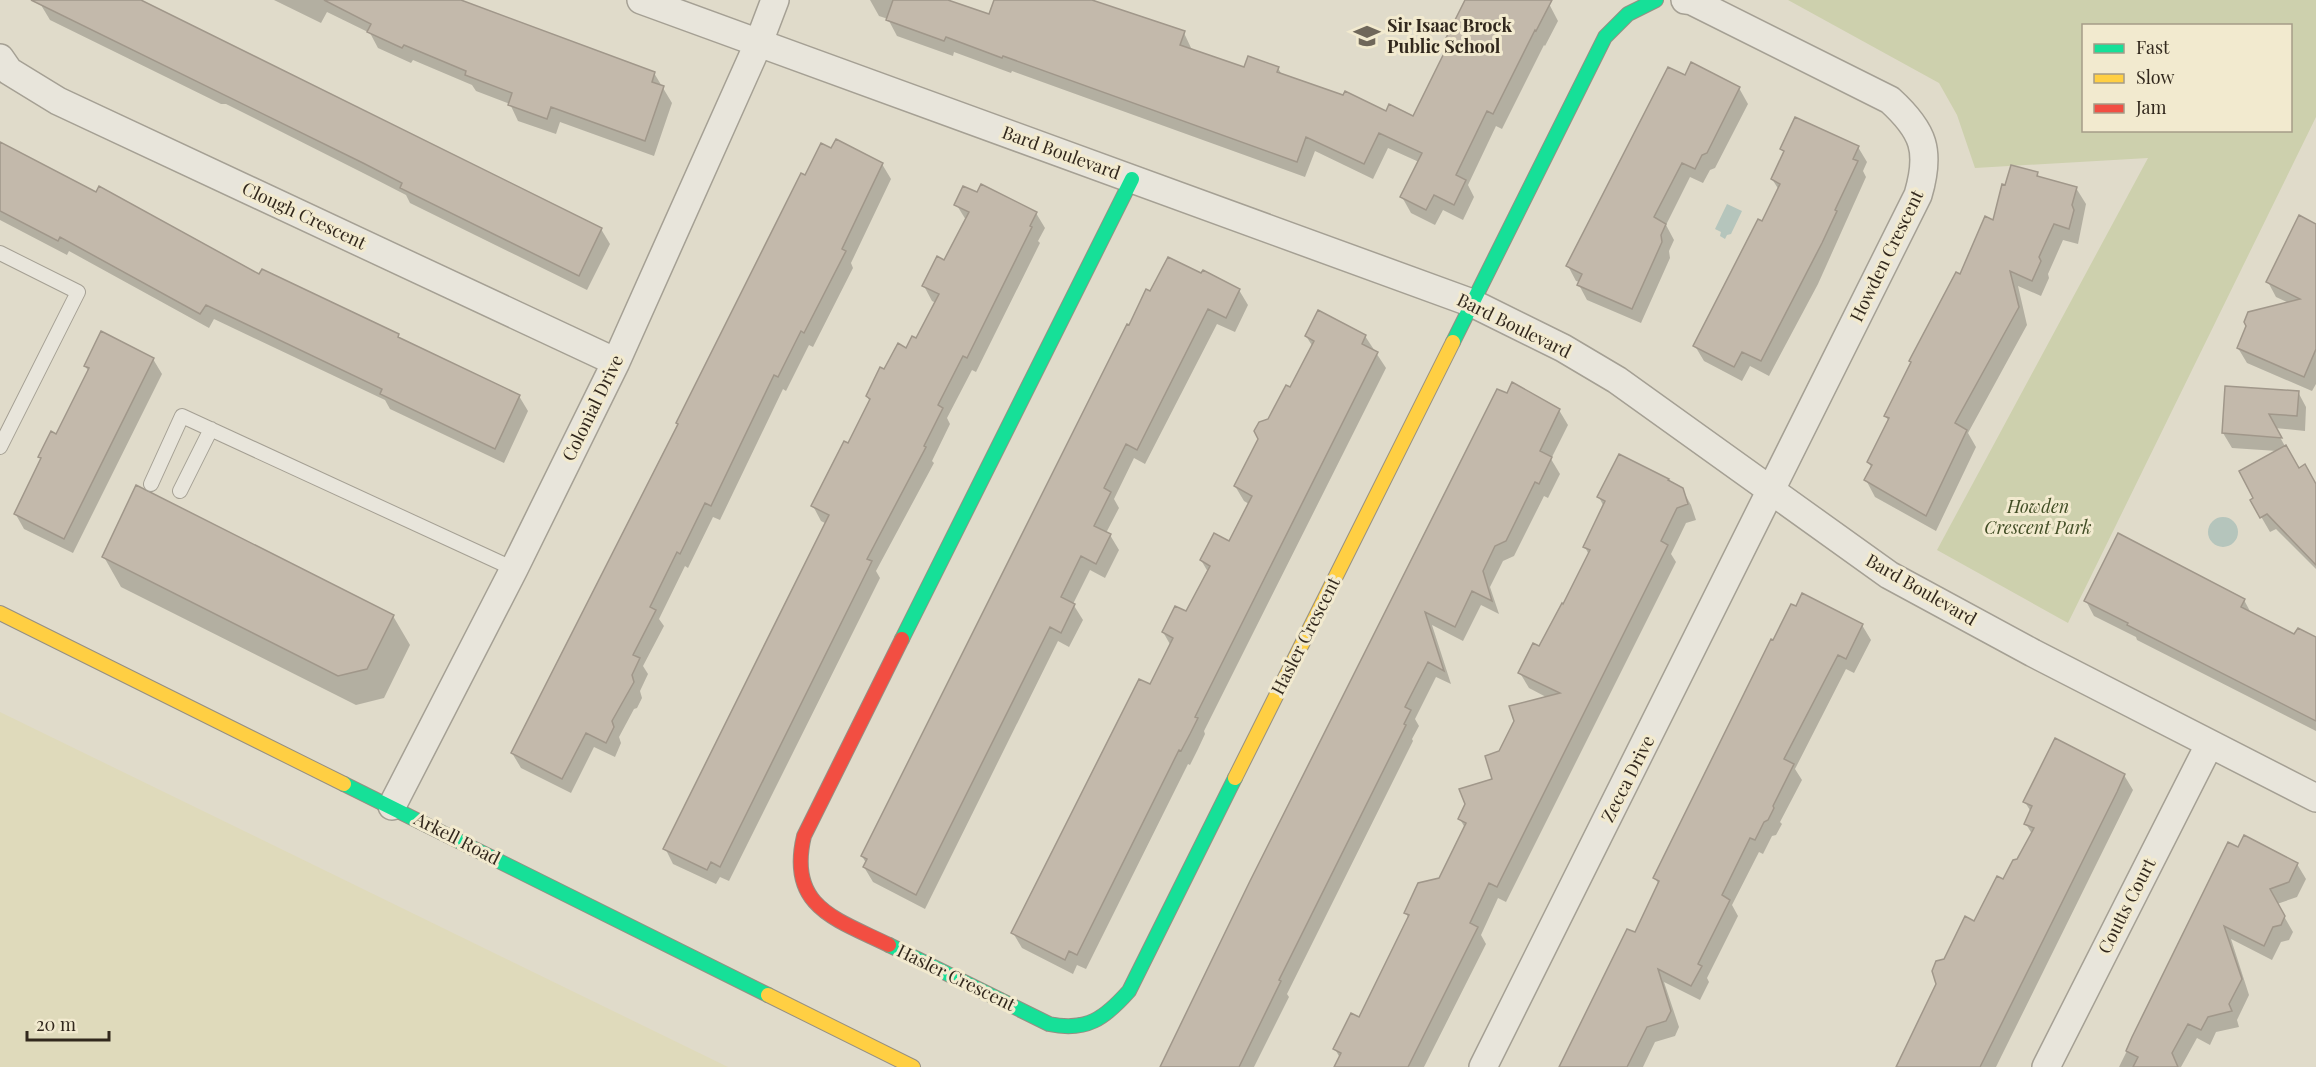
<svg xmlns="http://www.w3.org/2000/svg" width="2316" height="1067" viewBox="0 0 2316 1067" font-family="'Playfair Display',serif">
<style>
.farmland{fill:#dfdabb}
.green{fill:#cdd0ad;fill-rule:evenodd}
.water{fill:#b5c5bc}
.shadow{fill:#0003}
.building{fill:#c3b9ab;stroke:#a0978a;stroke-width:1.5}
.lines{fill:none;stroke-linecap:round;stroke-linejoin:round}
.lane-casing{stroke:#a5a094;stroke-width:16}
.street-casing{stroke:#a5a094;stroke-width:30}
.fast-casing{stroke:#958f83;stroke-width:16}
.slow-casing{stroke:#958f83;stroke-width:16}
.jam-casing{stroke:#958f83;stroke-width:16}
.lane{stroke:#e8e5db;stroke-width:14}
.street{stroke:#e8e5db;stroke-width:27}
.fast{stroke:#16e098;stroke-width:14}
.slow{stroke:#ffcf43;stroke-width:14}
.jam{stroke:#f24e42;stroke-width:14}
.labels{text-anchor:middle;stroke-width:6;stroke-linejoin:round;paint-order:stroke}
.poi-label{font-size:18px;font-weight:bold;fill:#32281d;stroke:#f2eacf;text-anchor:start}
.street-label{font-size:18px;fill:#32281d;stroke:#f2eacf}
.park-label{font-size:18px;font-style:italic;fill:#414d25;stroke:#f2eacf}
</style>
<rect width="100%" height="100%" fill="#e0dbca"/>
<path class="farmland" d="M0,712L728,1067H0Z"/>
<path class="green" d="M1788,0H2316V117L2068,623L1937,550L2148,158L1975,168L1957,115L1939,83ZM2084,26H2290V130H2084Z"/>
<path class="water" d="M1727,204L1742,211L1731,234L1727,235L1725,239L1720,236L1721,232L1715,229Z
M2208 532a15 15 0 1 1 30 0a15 15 0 1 1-30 0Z"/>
<path class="shadow" d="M43,0H138L601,229L610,244L587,290L410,203L406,195L373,178L226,104H221L50,20L41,5Z
M274,0H457L654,73L672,103L654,156L560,122L556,134L518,121L510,104L476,91L472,85L413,60L411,63L378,48L370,33L327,12L321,23Z
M870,0H944L990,16L996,0H1078L1184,33L1192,50L1245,69L1278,68L1282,75L1387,113L1414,118L1450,43L1448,38L1469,0H1547L1558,21L1545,46L1544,45L1502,129L1496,126L1468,185L1474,197L1463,220L1443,210L1435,225L1411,213L1402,197L1419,162L1388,148L1373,179L1315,151L1305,177L1012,71L1011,73L954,52L953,56L897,36L888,19L879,16Z
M1685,78L1739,88L1748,104L1715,168L1710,170L1703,183L1690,177L1666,225L1674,240L1669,251L1670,258L1641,323L1587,300L1579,285L1580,282L1576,281L1568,266Z
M0,143L260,276L398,335L401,340L519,396L528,411L504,463L390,409L385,400L214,319L209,328L69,251L67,255L0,220Z
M1858,147L1867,162L1863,171L1866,177L1818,284L1769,376L1750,366L1742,381L1704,361L1695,346L1779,190L1772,179L1785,154L1782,149Z
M831,150L882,164L891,179L851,263L853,268L813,347L809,345L786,391L783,389L720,520L713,517L688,568L685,566L659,619L664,626L643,666L648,674L640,691L642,698L637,708L634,709L619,737L621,743L615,757L594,747L571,793L521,768L512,753L679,426L677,423L805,177Z
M2037,174L2040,178L2076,188L2086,204L2078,244L2063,240L2048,274L2049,278L2041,296L2018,286L2027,325L1968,433L1976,447L1936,531L1875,497L1866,480L1872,468L1868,462L1889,421L1885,416L1960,276L1994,222Z
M956,204L1036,213L1045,228L1038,241L1040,243L976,372L972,370L947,418L950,424L932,461L934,463L876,571L880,578L729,881L720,877L716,884L673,864L665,848L827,524L821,521L813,506L849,445L870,402L867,396L885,371L917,340L936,303L932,301L924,286L945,262L966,220Z
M2316,226V384L2312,391L2247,363L2238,348L2248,326L2289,303L2276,297L2268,282Z
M1239,290L1248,305L1235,332L1217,324L1145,464L1134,458L1114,499L1119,508L1106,533L1110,535L1119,550L1105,578L1090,570L1073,604L1083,620L1069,647L1058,641L925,909L873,882L864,867L866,863L862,856L1147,291Z
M1306,336H1365L1386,368L1204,731L1205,734L1198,749L1190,765L1188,764L1086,969L1077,965L1073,974L1022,948L1013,933L1171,646L1163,632L1186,613L1208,572L1201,560L1230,543L1249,504L1244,501L1235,486L1269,420L1291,389L1313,347Z
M153,359L162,374L73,553L24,529L15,513L42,460L40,457L57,436L89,372L85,366Z
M1497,391L1559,410L1568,425L1551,459L1560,474L1548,498L1544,496L1514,556L1503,561L1490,587L1499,614L1481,605L1463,641L1432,625L1451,684L1436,677L1415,719L1419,726L1412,739L1413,741L1287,994L1289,997L1254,1067H1161Z
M2298,392L2306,407L2305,431L2275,428L2298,470L2316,486V569L2276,529L2270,532L2252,501L2277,451L2232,448L2223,433Z
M1668,480L1682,489L1691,505L1696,520L1686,523L1671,554L1676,562L1506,902L1498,898L1481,935L1486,944L1424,1067H1336L1340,1058L1335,1049L1360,1019L1409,919L1406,913L1440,880L1465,828L1460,819L1494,780L1500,752L1548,698L1529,688L1520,673L1540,648L1564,606L1589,555L1585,547L1604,507L1599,497Z
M104,557L393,616L410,645L384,698L356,705L121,587Z
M2244,600L2252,615L2295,637L2316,638V731L2137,640L2136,637L2094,616L2086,601Z
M1862,625L1871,640L1854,673L1846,669L1795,769L1802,780L1780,822L1782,824L1776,835L1772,836L1763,854L1759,852L1732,905L1738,916L1707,978L1709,982L1700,1000L1664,982L1679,1027L1675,1036L1655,1042L1643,1067H1560L1635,934L1659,885L1655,878Z
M2124,775L2133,790L1996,1067H1897L1937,984L1945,960L1975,923L2018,860L2032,834L2026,824L2031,812L2025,802Z
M2229,844L2239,849L2297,864L2306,879L2297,897L2277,904L2293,932L2289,940L2281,942L2272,960L2231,939L2249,995L2237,1020L2239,1027L2216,1032L2210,1045L2197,1038L2181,1067H2119Z"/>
<path class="building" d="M31,0H141L602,228L579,276L400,188L402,183L363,163Z
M324,0H461L655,72L652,82L664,86L645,141L551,107L547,119L508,105L512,93L465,75L466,71L404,45L402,48L367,32L371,24Z
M893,0H948L989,14L994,0H1092L1185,31L1180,45L1244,67L1248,56L1279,67L1277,72L1343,95L1345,91L1386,111L1389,104L1413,116L1450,41L1446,38L1465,0H1552L1536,31L1535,30L1493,114L1487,111L1456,175L1466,180L1454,205L1434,195L1426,210L1400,197L1422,153L1379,133L1364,164L1306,137L1297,162L1003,56L1002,58L946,37L944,41L886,20Z
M1691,62L1740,87L1707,153L1702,155L1695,169L1682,163L1654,217L1666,224L1661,235L1662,242L1632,309L1577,285L1582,274L1566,266L1668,67L1685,75Z
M1795,117L1859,146L1853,159L1858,161L1835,210L1837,211L1822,243L1761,361L1742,352L1734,367L1693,346L1758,219L1762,221L1780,184L1771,179L1784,151L1780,149Z
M836,139L883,163L842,249L846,251L804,333L801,331L778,377L774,375L711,506L705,503L680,554L677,552L650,607L656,610L633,655L640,658L632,675L634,682L612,721L614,727L606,743L586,733L562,779L511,753L678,424L676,423L801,173L805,175L821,143L831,148Z
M0,142L96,192L99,186L259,274L262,269L399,334L398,337L520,395L495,449L380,394L382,389L206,305L200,314L60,237L58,241L0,211Z
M2011,165L2038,172L2037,176L2077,187L2072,205L2074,210L2069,229L2054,224L2039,257L2041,261L2032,281L2010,271L2019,307L1955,423L1967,430L1926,516L1864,480L1872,465L1867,462L1889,418L1884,416L1911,362L1909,361L1956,272L1960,274L1985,216L1993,220L2002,184L2005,185Z
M981,184L1037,212L1030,226L1032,227L967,358L963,356L938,405L943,408L924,446L926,447L867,559L872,561L720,867L711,862L707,870L663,849L829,515L811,506L844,441L848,443L870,399L866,396L880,367L884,369L898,343L906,348L912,336L916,338L939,294L922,286L937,256L944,260L969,212L954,205L963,186L977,192Z
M2299,215L2316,224V349L2304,377L2237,348L2246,326L2244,322L2248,312L2300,299L2266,282Z
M1168,257L1201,273L1203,270L1240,289L1226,318L1208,309L1137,450L1126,444L1104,488L1111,492L1094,526L1111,534L1096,564L1081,556L1061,597L1075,604L1061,633L1050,627L916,895L863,867L867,859L861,856L1127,324L1129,325L1146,289L1150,291Z
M1318,310L1366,335L1362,344L1378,352L1195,717L1198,718L1190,734L1181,751L1179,750L1077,955L1069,951L1065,960L1011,933L1139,679L1150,684L1173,638L1162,632L1175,606L1186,611L1210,566L1200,560L1214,533L1229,541L1252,496L1234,486L1258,439L1254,431L1259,422L1268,419L1286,385L1290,387L1314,341L1305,336Z
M101,331L154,358L64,539L14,514L41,458L38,457L51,431L56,434L89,368L84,366Z
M1512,382L1560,409L1540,451L1552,457L1539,484L1535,482L1506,541L1495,546L1483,571L1492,601L1472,591L1455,627L1425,612L1444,671L1428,662L1405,707L1411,710L1404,724L1406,725L1279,980L1281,981L1239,1067H1160L1250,881L1497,389L1507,393Z
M2225,386L2299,391L2297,416L2269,414L2282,438L2222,433Z
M2286,445L2299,468L2305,464L2316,484V565L2267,514L2260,518L2250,500L2253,498L2239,471Z
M1619,454L1669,479L1668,480L1683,488L1688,504L1677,508L1661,541L1668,545L1497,887L1489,883L1470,923L1478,927L1408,1067H1334L1341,1053L1333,1049L1351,1013L1359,1017L1409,915L1404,913L1418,883L1439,878L1466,823L1458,819L1465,804L1459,789L1492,779L1485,756L1499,751L1514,721L1509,706L1560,693L1518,673L1533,643L1539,646L1562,603L1563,604L1590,550L1583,547L1605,501L1597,497Z
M136,485L394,615L367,669L338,676L102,557Z
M2118,533L2245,599L2241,607L2294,634L2298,628L2316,637V721L2127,625L2128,623L2084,601Z
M1802,593L1863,624L1846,659L1838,655L1784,759L1794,764L1773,806L1774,808L1768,820L1764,822L1755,840L1750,838L1722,895L1730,900L1698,964L1702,966L1691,986L1658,969L1671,1011L1666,1021L1647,1027L1627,1067H1559L1627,929L1635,932L1659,881L1653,878L1771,639L1773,640L1791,604L1796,606Z
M2055,738L2125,774L2117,792L1980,1067H1896L1936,984L1932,971L1936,961L1944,959L1965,916L1974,921L1997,876L2003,879L2013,860L2017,859L2034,828L2024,824L2032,806L2023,802Z
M2244,835L2298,863L2289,882L2270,889L2285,916L2281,925L2273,927L2264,946L2224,926L2242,979L2229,1004L2232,1011L2208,1017L2201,1030L2188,1024L2172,1053L2178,1067H2133L2138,1057L2126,1051L2132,1037L2228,842L2238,847Z"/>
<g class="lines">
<g class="lane-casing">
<path id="lane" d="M0,253L78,292L0,447
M151,484L182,416L514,569
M180,491L211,429"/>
</g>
<g class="street-casing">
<path id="street" d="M641,0L1472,303L1563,348L1617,380L1889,575L2033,653L2316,798
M0,58L9,71L58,101L616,362
M392,806L514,569L616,362L759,42L775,0
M1483,1067L1918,195C1931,151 1924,131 1890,100L1692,1L1685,0
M2046,1067L2209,745"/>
</g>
<g class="fast-casing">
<path id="fast" d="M1453,342L1605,37L1628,14L1656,0
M902,639L1132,179
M344,784L768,995
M889,945L1049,1024C1087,1032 1105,1018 1129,991L1235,778"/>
</g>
<g class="slow-casing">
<path id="slow" d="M0,613L344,784
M1235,778L1453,342
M768,995L913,1067"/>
</g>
<g class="jam-casing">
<path id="jam" d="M889,945C836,919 787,907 804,836L902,639"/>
</g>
<use href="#lane" class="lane"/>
<use href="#street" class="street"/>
<use href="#fast" class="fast"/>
<use href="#slow" class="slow"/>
<use href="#jam" class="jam"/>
</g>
<defs>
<g id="school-bare" transform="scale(2.07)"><path d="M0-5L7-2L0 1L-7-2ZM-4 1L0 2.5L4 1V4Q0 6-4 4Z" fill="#6f675a" stroke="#f2eacf" stroke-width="2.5" paint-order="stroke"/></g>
</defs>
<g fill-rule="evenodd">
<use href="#school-bare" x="1367" y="36"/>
</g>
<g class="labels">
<g class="poi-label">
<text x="1387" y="32">Sir Isaac Brock<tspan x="1387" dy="21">Public School</tspan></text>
</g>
<g class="street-label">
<text transform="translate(1061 153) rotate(20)" y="6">Bard Boulevard</text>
<text transform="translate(304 216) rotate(25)" y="6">Clough Crescent</text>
<text transform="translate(1887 256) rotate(-64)" y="6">Howden Crescent</text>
<text transform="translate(1514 326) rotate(26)" y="6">Bard Boulevard</text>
<text transform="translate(593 408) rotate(-64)" y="6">Colonial Drive</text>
<text transform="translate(1921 590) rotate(30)" y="6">Bard Boulevard</text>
<text transform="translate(1306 636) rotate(-63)" y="6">Hasler Crescent</text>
<text transform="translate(1628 779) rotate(-63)" y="6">Zecca Drive</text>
<text transform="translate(457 839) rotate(27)" y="6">Arkell Road</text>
<text transform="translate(2127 906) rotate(-63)" y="6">Coutts Court</text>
<text transform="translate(956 978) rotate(26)" y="6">Hasler Crescent</text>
</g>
<g class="park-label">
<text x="2038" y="513">Howden<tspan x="2038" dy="21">Crescent Park</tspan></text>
</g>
</g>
<rect x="2082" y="24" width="210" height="108" fill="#f2eacf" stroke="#a59c88" stroke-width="1.5"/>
<rect x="2094" y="44" width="30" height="9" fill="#16e098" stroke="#a59c88" stroke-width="1.5"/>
<text x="2136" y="54" font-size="18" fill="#32281d">Fast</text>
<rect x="2094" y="74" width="30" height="9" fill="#ffcf43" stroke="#a59c88" stroke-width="1.5"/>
<text x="2136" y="84" font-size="18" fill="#32281d">Slow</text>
<rect x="2094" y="104" width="30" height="9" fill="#f24e42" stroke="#a59c88" stroke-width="1.5"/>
<text x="2136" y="114" font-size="18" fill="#32281d">Jam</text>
<path d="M27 1031v9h82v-9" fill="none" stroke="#32281d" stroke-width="3"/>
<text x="36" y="1031" font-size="18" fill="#32281d" stroke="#f2eacf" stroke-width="4.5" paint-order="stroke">20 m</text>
</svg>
